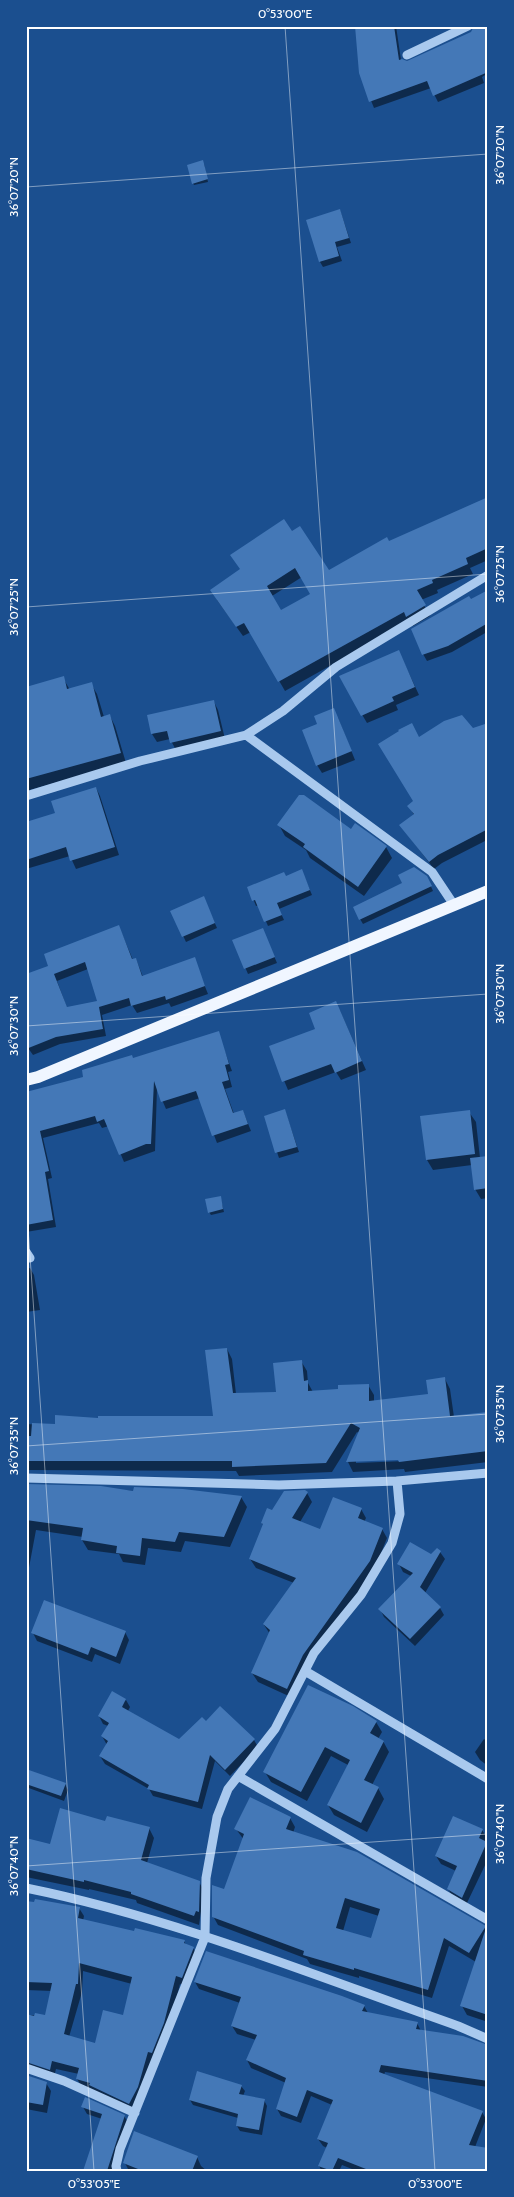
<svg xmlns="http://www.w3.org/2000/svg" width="514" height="2197" viewBox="0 0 514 2197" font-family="Cabin,sans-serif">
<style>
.shadow{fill:#0007;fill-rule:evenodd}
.building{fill:#4478b7;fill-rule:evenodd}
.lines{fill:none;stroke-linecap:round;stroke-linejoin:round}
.minor{stroke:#a9c9ee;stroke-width:9}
.major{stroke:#f0f6ff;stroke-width:12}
.ticks{fill:none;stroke:#fff;stroke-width:1;stroke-opacity:0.45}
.neatline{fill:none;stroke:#fff;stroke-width:2}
.ticks-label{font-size:12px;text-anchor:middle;fill:#fff}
</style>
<rect width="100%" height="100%" fill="#1b4f8f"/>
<path class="shadow" d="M356,26H396L401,60L406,63L488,26V73L482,77L484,83L438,102L431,88L374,108L360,73Z
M204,164L208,182L194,185L193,183Z
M340,210L351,243L337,247L342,261L323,267L320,262Z
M488,498V560L470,568L473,574L437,590L438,593L421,600L430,616L413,626L410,621L285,691L251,632L243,636L217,600L292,533L328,572ZM302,577L312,594L281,612L272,596Z
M488,591L487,632L452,652L427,661L423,654L470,601Z
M399,652L419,695L396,705L398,710L367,723L340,677Z
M63,678L70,690L91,684L97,694L104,717L110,716L115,726L126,763L26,791V688Z
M214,702L218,710L225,739L176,750L170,739L157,742L152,734Z
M338,718L355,760L322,773L317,765Z
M488,724V842L487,840L442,863L434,869L401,826L414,815L409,806L414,802L419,738L473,730Z
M96,788L100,796L119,855L76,869L70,856L26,869V823L56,814Z
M279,825L351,830L386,847L392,858L364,896L310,858L306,850L285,836Z
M304,876L312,895L279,909L284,920L268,926L259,905L256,906L254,901L249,888L286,877Z
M429,882L433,891L363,924L360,919Z
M206,903L217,928L186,942L172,912Z
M119,927L133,960L136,959L143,977L194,959L208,994L171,1007L169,1003L137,1013L132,1005L102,1015L106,1036L60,1044L33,1055L28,1048L50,967ZM88,969L99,1002L67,1008L57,981Z
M263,930L277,963L248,974L234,941Z
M340,1011L366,1070L341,1080L336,1072L288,1090L270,1047L317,1029Z
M218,1033L232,1071L228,1072L232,1087L225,1089L234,1114L243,1111L251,1131L217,1143L200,1098L166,1109L157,1088L155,1151L124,1162L109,1126L102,1128L99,1123L43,1138L52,1178L48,1179L56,1227L26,1232V1093L85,1078L133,1059Z
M285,1111L299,1152L279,1158L265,1116Z
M469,1112L476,1122L480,1158L488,1157V1198L481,1199L475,1189L472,1165L433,1170L427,1160Z
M221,1200L224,1212L211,1215L209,1212Z
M30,1268L34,1275L40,1310L26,1312V1269Z
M227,1349L232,1359L236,1394L277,1393L301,1361L307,1371L308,1383L313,1392L340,1391L368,1385L374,1395V1402L429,1395L445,1379L450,1389L454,1417L488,1413V1462L405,1472L404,1469L353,1472L348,1462L359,1433L357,1432L332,1472L239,1476L236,1471L26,1470V1405L27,1424L56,1426L99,1419L214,1417ZM404,1458L405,1461L356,1463V1460Z
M26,1485L241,1497L247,1507L230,1547L185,1541L181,1552L148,1548L145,1565L123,1562L119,1554L88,1550L82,1540L83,1537L36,1530L28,1573H26Z
M307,1493L312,1502L300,1522L321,1531L361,1509L366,1518L364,1522L382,1529L387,1538L374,1571L308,1664L293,1698L258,1682L252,1673L270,1634L264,1625L294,1583L256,1568L250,1559L264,1526L262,1523L273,1511Z
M440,1552L445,1559L425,1593L440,1608L444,1615L415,1646L384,1617L380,1609L411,1576L403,1572L399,1564Z
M125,1632L129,1640L120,1664L95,1654L92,1662L37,1641L33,1633Z
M126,1700L130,1707L128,1711L179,1741L206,1722L254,1740L258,1747L230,1776L215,1761L202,1809L153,1796L149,1789L105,1764L100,1756L107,1745L102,1736L108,1726L103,1724L99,1716Z
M376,1722L382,1732L378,1739L383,1741L389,1752L372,1785L378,1788L384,1799L367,1832L334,1815L328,1805L348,1765L331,1756L307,1801L271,1782L265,1772Z
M484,1739L488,1742V1766L480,1760L475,1752Z
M26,1770L65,1784L68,1790L64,1801L26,1787Z
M290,1818L295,1827L293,1833L485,1927L488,1932V2022L467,2015L462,2006L476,1962L449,1946L432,1998L359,1976V1978L310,1964L307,1959L218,1925L213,1916L225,1891L244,1840L236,1829ZM350,1907L379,1916L372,1939L343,1931Z
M106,1822L149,1828L154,1838L147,1863L199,1882L204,1891L199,1925L137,1903L136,1900L89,1889V1890L26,1877V1840L51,1845Z
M482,1830L487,1838L485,1842L488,1845V1859L466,1905L453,1897L448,1889L456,1871L441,1864L436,1856Z
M26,1902L79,1908L84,1916L83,1921L135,1933L184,1941L186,1945L193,1948L198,1956L186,1986L180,1984L168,2032L134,2111L82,2087L77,2079L79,2074L56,2069L54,2077L30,2070L26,2073V2015L46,2016L52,1991L26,1990ZM83,1971L132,1984L124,2016L96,2044L69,2037L82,1992Z
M195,1982L364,2006L368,2013L417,2023L421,2031L488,2046V2087L385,2072L384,2075L482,2112L486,2119L475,2147L488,2171H357L342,2165L339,2171H322L319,2166L327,2148L323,2146L318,2139L332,2105L311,2096L301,2123L281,2116L277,2109L286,2083L251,2068L247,2060L256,2040L237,2034L232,2026L240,2003L199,1989Z
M26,2075L46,2083L51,2091L47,2113L26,2109Z
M241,2086L245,2091L243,2096L264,2100L267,2106L262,2135L240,2131L237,2126L238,2118L193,2105L190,2100Z
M83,2107L124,2116L129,2124L114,2171H84L102,2119L87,2114Z
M197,2157L201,2166L207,2171H129L125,2163Z"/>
<path class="building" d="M355,26H394L399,60L402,59L407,61L471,32L474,26H488V72L433,96L427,81L369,102L359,73Z
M203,160L208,179L192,184L187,165Z
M340,209L349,238L335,242L339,256L319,262L306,220Z
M488,497V548L466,558L468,564L432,580L433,583L417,590L426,605L406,617L404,612L278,682L244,623L236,627L210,590L240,569L230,555L284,519L292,531L300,526L329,570L387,537L389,541ZM295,568L310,594L281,610L267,586Z
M488,590V623L448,646L422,655L411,629L469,596L471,599Z
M399,650L415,687L392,697L394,701L361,716L339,676Z
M64,676L67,689L92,682L101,717L110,714L121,753L26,779V687Z
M214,700L221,731L170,743L167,731L151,734L147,715Z
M334,708L352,751L316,766L302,730L317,724L314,716Z
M462,715L473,728L488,723V829L438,855L429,862L399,825L414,814L407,806L413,801L378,744L399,731L398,730L412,723L419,737L444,721Z
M96,787L115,847L70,861L66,847L26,860V822L55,813L51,801Z
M299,795H304L351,829L355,823L387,846L358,887L303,847L305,844L277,825Z
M414,867L427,876L432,886L359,920L353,907L402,883L398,875Z
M302,869L310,890L277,903L282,915L264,922L255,900L252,901L247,887L284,872L286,876Z
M204,896L215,923L182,937L170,911Z
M119,925L132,959L136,958L142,976L195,957L205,986L166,1000L165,996L131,1006L129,998L99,1007L103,1029L56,1037L26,1049V974L48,966L44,954ZM85,962L97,1001L67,1007L54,974Z
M263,928L275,957L244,969L232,940Z
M336,1001L362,1061L335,1073L331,1064L282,1082L269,1046L315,1029L309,1013Z
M219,1031L229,1064L225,1065L229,1080L222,1082L233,1113L243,1110L248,1124L212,1136L196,1091L161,1102L154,1081L151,1144H146L119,1155L104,1119L97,1122L95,1116L40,1131L49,1171L45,1172L53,1220L26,1225V1092L83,1077L82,1070L132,1055L133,1058Z
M285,1109L297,1147L275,1153L264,1116Z
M470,1110L475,1154L426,1160L420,1116Z
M488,1156V1188L474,1190L470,1158Z
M221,1196L223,1209L208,1213L205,1199Z
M227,1348L233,1393L276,1392L273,1363L302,1360L304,1381L308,1380V1391L338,1389V1385L369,1384V1401L428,1394L426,1380L445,1377L450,1416L488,1412V1451L399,1462L398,1460L346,1462L360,1428L351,1423L326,1463L232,1467V1461H26V1436H31L32,1423L55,1424V1415L98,1418V1416H213L205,1350Z
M26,1484L101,1486L133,1491L134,1487L183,1489L242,1496L224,1537L179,1532L175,1542L142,1538L140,1556L116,1553L117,1546L81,1540L83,1528L26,1520Z
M305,1490L308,1492L292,1518L320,1529L333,1497L362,1508L358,1518L383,1528L370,1561L303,1655L287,1689L251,1673L270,1630L263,1624L296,1578L249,1559L263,1524L261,1523L267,1508L272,1510L284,1491Z
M410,1542L431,1554L437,1548L441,1551L420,1587L441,1607L410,1639L378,1609L413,1573L397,1564Z
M44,1600L126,1631L116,1657L91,1647L88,1655L31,1633Z
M308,1685L353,1706L377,1721L370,1733L384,1741L364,1780L379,1787L361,1823L327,1805L350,1760L325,1747L301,1792L263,1772Z
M112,1691L126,1699L122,1707L179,1739L202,1717L206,1721L220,1706L255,1739L225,1770L210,1755L198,1802L147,1789L149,1785L99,1756L108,1741L101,1736L109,1723L98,1716Z
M26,1769L66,1783L61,1796L26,1784Z
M250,1797L291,1817L286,1829L357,1852L486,1926L469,1953L444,1938L428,1990L354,1968V1970L303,1955L304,1951L212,1917V1885L224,1889L244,1834L234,1829ZM345,1898L380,1909L371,1938L336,1928Z
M60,1808L105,1821L107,1816L150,1827L141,1860L200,1881L199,1912L196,1911L194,1916L131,1894V1892L84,1880V1882L26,1869V1838L50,1844Z
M453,1816L483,1829L479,1838L487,1842L462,1898L447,1889L457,1866L435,1856Z
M35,1899L80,1907L78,1918L134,1931L135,1928L185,1940L184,1943L194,1947L182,1978L176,1976L164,2023L152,2053L148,2052L138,2087L129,2104L89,2085L90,2083L76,2079L79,2068L52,2061L50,2070L26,2062V2014L34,2016L35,2013L45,2015L52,1983L26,1982V1901L34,1902ZM79,1963L132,1977L123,2015L103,2010L95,2043L64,2034L76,1984H78Z
M485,1931H488V2015L460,2006Z
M206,1951L342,1996L365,2005L362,2011L418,2022L416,2029L463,2036L488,2045V2081L381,2065L379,2072L483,2111L469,2145L488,2148V2171H371L338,2158L332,2171L318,2166L328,2143L317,2139L333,2100L307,2090L297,2117L276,2109L286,2078L246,2060L257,2035L231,2026L241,1997L194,1982Z
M197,2071L242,2085L239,2094L265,2099L259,2130L236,2126L238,2114L189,2100Z
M26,2075L47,2082L43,2105L26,2102Z
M85,2097L125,2115L107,2171H83L102,2114L81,2107Z
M134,2131L198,2156L192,2171H143L123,2163Z"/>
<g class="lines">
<path class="minor" d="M407,55L468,26
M26,796L140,761L246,735
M454,905L432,872L246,735L283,711L336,667L488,575
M26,1252L30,1258
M26,1478L279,1485L397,1481L488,1473
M305,1671L488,1779
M238,1776L488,1920
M26,1888C174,1918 316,1976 458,2026L488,2039
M26,2068L64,2081L135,2113
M117,2171L116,2166L120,2149L205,1937L206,1878L217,1817L228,1789L275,1729L314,1653L361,1595L392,1543L400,1514L397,1481"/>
<path class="major" d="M26,1080L38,1077L488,891"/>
</g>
<path class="ticks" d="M285,26L435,2171M26,187L488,154M26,607L488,574M26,1026L488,994M26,1199L94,2171M26,1446L488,1414M26,1866L488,1834"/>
<rect width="514" height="2197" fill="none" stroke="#1b4f8f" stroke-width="55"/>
<rect x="28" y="28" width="458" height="2142" class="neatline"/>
<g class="ticks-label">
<text x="285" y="18">0°53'00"E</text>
<text transform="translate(500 155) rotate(-90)" y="4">36°07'20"N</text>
<text transform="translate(14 187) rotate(-90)" y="4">36°07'20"N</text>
<text transform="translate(500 574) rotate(-90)" y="4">36°07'25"N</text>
<text transform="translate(14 607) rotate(-90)" y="4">36°07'25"N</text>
<text transform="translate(500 994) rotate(-90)" y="4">36°07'30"N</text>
<text transform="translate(14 1026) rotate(-90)" y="4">36°07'30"N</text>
<text transform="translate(500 1414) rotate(-90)" y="4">36°07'35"N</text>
<text transform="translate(14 1446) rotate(-90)" y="4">36°07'35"N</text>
<text transform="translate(500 1834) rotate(-90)" y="4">36°07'40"N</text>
<text transform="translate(14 1866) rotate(-90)" y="4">36°07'40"N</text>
<text x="94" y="2188">0°53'05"E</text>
<text x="435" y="2188">0°53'00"E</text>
</g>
</svg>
